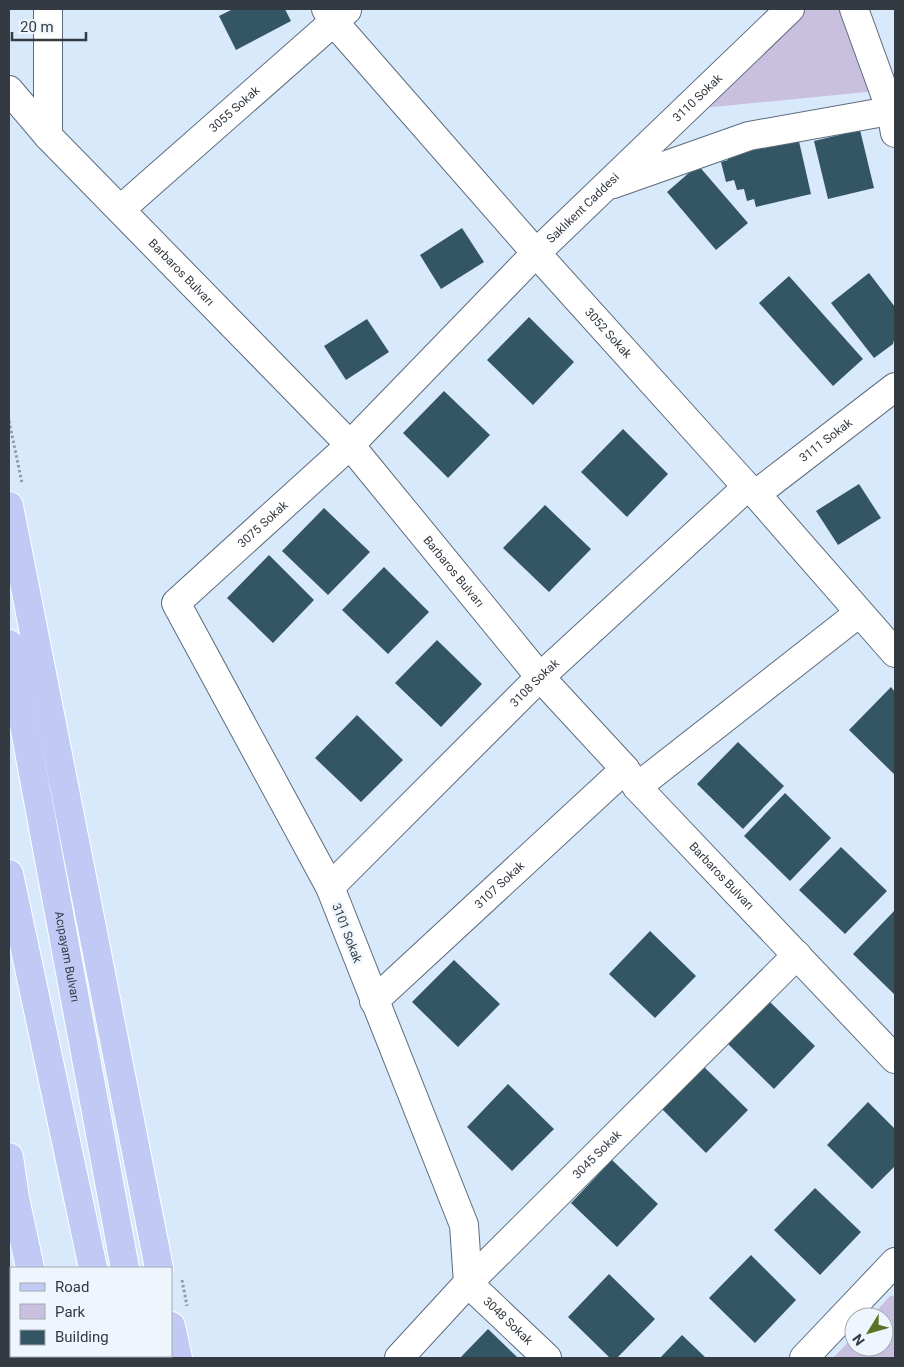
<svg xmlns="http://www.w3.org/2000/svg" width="904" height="1367" viewBox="0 0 904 1367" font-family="Roboto,sans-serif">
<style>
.green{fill:#c9c0df}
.building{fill:#345664}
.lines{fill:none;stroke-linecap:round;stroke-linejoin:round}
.minor-casing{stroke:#5d6c7c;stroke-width:30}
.major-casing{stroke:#fff;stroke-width:30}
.path{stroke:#8f9ba9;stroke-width:3;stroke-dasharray:2.5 2.5;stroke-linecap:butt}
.minor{stroke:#fff;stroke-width:28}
.major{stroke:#c1caf4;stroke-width:28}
.labels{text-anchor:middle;stroke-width:5;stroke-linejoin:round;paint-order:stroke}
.street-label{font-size:12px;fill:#333a41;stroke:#eef5fd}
</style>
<rect width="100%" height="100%" fill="#d8e9fc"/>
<path class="green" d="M803,9H846L877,91L703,108Z
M890,1296H895V1358H833L854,1336V1347H884V1317H871Z"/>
<path class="building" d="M233,9H285L291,21L236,50L219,16Z
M860,130L874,188L828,199L814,141Z
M798,137L811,194L756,207L754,199L747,201L744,189L737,190L734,180L726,182L721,162L728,160L727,153Z
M698,165L748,223L716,250L667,192Z
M462,228L484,262L441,289L420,255Z
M869,273L895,307V336L893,344L874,358L831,303Z
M789,276L863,359L833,386L759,303Z
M529,317L574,362L533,405L487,360Z
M367,319L389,352L346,380L324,346Z
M444,391L490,435L448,478L403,433Z
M623,429L668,474L627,517L581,472Z
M859,484L881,518L838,545L816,511Z
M545,505L591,549L549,592L503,548Z
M324,508L370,552L328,595L282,551Z
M269,555L314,600L273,643L227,598Z
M384,567L429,612L388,654L342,610Z
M437,640L482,684L441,727L395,683Z
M891,687L895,692V775L849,730Z
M357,715L403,760L361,802L315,758Z
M738,742L784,786L743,829L697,784Z
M785,793L831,838L790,881L744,836Z
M841,847L887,891L845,934L799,890Z
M895,910V995L853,954Z
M650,931L696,976L655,1018L609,974Z
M454,960L500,1004L458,1047L412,1002Z
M769,1001L815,1046L774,1089L728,1044Z
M702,1065L748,1110L706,1153L661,1108Z
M508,1084L554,1129L512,1171L467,1127Z
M868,1102L895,1129V1166L872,1189L827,1145Z
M612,1160L658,1204L617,1247L571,1203Z
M815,1188L861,1232L820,1275L774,1230Z
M751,1255L796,1300L755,1343L709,1298Z
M609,1274L655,1319L617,1358H610L568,1317Z
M488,1329L518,1358H460Z
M682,1335L706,1358H660Z"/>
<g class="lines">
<g class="minor-casing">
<g id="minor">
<path d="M48,9V136"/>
<path id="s1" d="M326,9L333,21L536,253L747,487L756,494L895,653"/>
<path d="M854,9L891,111L895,133"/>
<path id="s2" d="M9,90L48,136L350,445L540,677L625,769L637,787L895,1059"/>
<path d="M613,184L749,136L895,110"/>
<path id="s3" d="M121,209L347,10"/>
<path id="s4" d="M756,494L895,387"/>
<path d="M637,787L859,613"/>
<path id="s5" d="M330,887L540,677L747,487"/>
<path id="s6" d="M374,1001L625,769"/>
<path id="s7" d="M468,1283L464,1225L330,887L176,603L350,445L536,253L790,9"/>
<path id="s8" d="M468,1283L547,1358"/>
<path id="s9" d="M399,1358L468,1283L797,955"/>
<path d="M804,1358L895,1262"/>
</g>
</g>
<g class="major-casing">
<g id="major">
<path d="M9,506C61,760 107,1015 159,1268"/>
<path id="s10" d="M9,644L125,1268"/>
<path d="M9,874L93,1268"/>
<path d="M9,1157L15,1198L30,1268"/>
<path d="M171,1326L178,1358"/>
<path d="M49,1356L50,1358"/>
<path d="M112,1356L113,1358"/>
<path d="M141,1356V1358"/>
</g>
</g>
<path class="path" d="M9,421L22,483
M182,1280L187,1306"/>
<use href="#minor" class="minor"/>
<use href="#major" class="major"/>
</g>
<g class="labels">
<g class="street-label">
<text dy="4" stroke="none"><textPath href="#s7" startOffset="1471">3110 Sokak</textPath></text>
<text dy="4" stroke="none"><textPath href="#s3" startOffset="151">3055 Sokak</textPath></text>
<text dy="4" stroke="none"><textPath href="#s7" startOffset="1312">Saklıkent Caddesi</textPath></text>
<text dy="4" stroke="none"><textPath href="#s2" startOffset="251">Barbaros Bulvarı</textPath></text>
<text dy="4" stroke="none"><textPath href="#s1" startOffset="430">3052 Sokak</textPath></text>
<text dy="4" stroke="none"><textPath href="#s4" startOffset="88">3111 Sokak</textPath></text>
<text dy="4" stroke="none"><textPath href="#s7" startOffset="862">3075 Sokak</textPath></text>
<text dy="4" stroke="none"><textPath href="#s2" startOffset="656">Barbaros Bulvarı</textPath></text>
<text dy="4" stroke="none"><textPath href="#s5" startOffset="289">3108 Sokak</textPath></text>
<text dy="4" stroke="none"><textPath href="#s2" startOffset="1062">Barbaros Bulvarı</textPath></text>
<text dy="4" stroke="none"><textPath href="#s6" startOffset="171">3107 Sokak</textPath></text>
<text transform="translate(347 933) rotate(69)" y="4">3101 Sokak</text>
<text dy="4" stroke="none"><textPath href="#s10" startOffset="318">Acıpayam Bulvarı</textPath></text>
<text dy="4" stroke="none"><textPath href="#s9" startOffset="284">3045 Sokak</textPath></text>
<text dy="4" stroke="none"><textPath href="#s8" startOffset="55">3048 Sokak</textPath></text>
</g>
</g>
<rect width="904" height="1367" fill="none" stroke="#333a41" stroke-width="20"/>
<rect x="10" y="1267" width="162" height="90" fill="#eef5fd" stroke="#a3aab2"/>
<rect x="20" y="1283" width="25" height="8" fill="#c1caf4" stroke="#a3aab2"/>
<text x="55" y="1292" font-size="15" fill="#333a41">Road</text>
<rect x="20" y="1304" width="25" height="15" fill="#c9c0df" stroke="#a3aab2"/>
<text x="55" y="1317" font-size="15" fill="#333a41">Park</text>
<rect x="20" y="1330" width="25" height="15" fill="#345664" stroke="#a3aab2"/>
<text x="55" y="1342" font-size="15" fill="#333a41">Building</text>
<g transform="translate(869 1332) rotate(233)"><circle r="24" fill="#eef5fd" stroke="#a3aab2"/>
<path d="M0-4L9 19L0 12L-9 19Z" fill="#597224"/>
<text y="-8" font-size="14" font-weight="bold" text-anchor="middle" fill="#333a41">N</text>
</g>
<path d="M12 32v8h74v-8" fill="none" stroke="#333a41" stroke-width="2.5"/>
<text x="20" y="32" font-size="15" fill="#333a41" stroke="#eef5fd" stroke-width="4" paint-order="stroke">20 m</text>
</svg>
